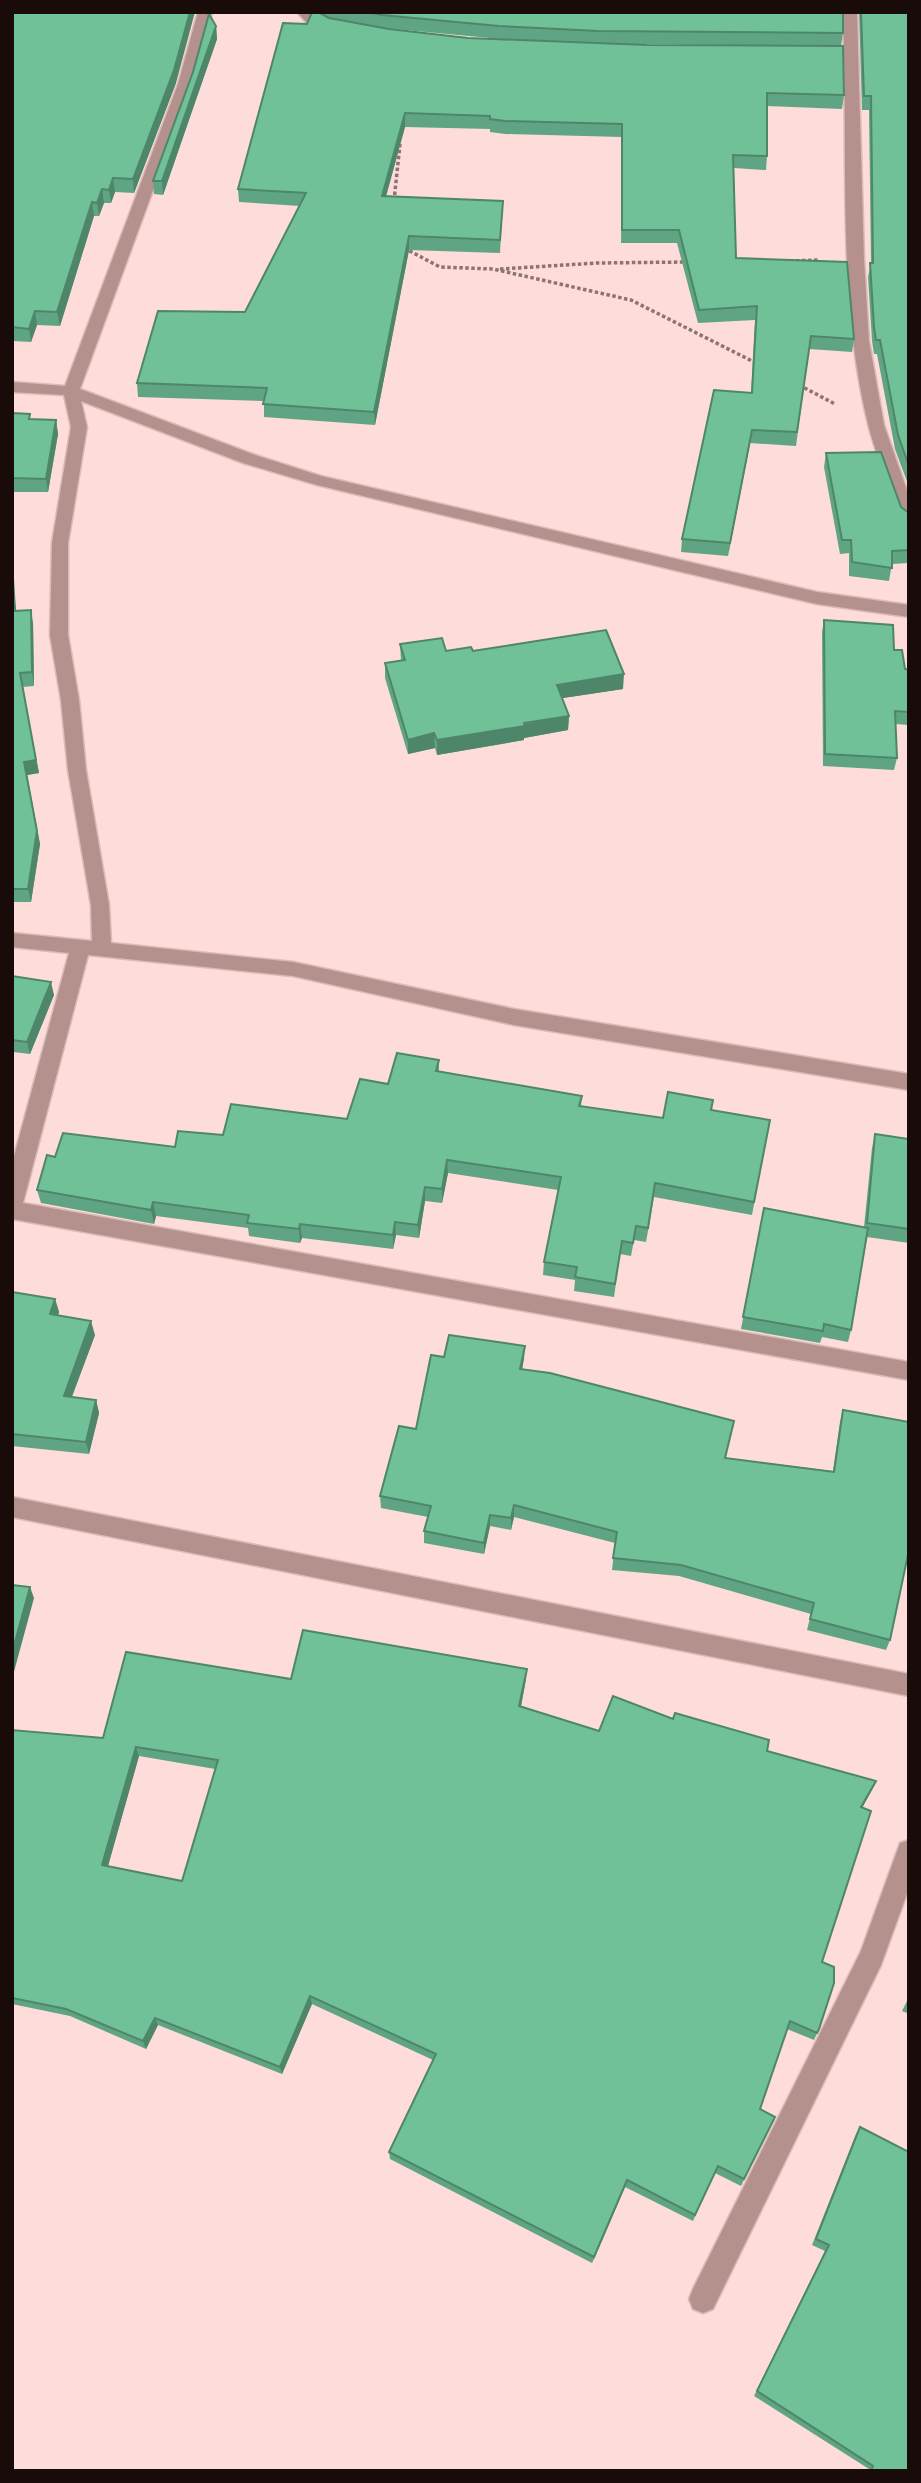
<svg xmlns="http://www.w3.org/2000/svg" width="921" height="2483" viewBox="0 0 921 2483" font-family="Commissioner,sans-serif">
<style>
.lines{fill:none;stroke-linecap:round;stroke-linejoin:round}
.minor-casing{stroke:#d9bbb8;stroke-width:3}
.path{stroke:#8c7472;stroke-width:3.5;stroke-dasharray:3.5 2.5;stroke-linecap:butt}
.minor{fill:#b5918e;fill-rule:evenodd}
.wall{fill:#60a583;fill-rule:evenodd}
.shaded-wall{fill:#4e866a}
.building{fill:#70c098;stroke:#4e866a;stroke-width:2;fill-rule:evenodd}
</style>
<rect width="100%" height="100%" fill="#fedcd9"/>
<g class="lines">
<g class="minor-casing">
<path id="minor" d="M198,12H212L192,84L80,389L255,455L321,476L817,592L909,605V617L817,604L317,485L243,463L81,401L87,427L68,543V635L79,700L86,770L109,905L111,943L293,962L514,1009L909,1074V1090L514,1025L293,976L88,955L23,1203L909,1362V1380L12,1219V1164L69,953L12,947V933L92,941L91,905L68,770L61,700L50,635L52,543L71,427L64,395L12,392V382L65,386L178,84Z
M297,12H312L343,26L336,30L306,22Z
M843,12H857L864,259L869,341L884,425L909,496V525L901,520C890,488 876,456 868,424C839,306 847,178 844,57H814L807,53L814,49H844Z
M12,1497L909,1674V1696L12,1517Z
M909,1840V1888L881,1965L713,2309L703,2313L693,2309L689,2299L693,2289L861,1951L900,1843Z"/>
</g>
<path class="path" d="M394,201L400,144
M404,248L440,267L493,269L631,300L758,364
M790,261L820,260
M500,269L597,263L687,262
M799,385L835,404"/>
<use href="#minor" class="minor"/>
</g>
<path class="wall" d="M12,12L176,83L134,193L115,192L111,203H104L99,216H94L60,326L37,325L31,342L12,341Z
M312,12H843V33L841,46L844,95L842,109L767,106V156L766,170L734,168L736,258L854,339L852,352L809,349L796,446L750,443L728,556L681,552L682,539L751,393L755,320L698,323L677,243H621L622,137L505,134L490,132V129L405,127L386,197L503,201L500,253L409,250L375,425L264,417V401L138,397L137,383L245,312L300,206L239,202L238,189ZM384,28L490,38H468ZM628,44L820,46L647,45Z
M859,12H909V487L895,449L877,354H874L872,341L868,277L871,263L869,110H862Z
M216,26L217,39L163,195L154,194L153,181Z
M12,413L31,419L56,420L58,434L48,492H12Z
M826,453L909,513V563L892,564L889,581L849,576V553L840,554L824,467Z
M12,572L16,611L33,623L34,686L22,687L39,773L27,775L40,844L31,902H12Z
M824,620L894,650L905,669L909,670V725L895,724L897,758L894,770L823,766L822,632Z
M400,644L446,651H473L623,689L562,698L569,716L568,730L524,738V740L437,755L435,748L408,754L385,678V663L401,661Z
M12,976L54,995L30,1054L13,1052L12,1054Z
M439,1060V1071L582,1096L581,1106L663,1118L712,1110L770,1120L752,1215L654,1197L646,1242L634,1240L631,1256L620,1254L614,1297L574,1291L575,1280L543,1275L544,1262L558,1190L448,1173L442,1203L425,1201L419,1238L396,1235L393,1249L302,1238L300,1243L249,1236L248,1228L156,1216L154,1224L41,1203L37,1190L55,1157L175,1147L223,1135L347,1119L388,1084Z
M875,1134L909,1139V1243L867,1237L851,1330L848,1342L822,1337L820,1343L741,1329L764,1208L864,1227L872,1148Z
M12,1292L55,1299L59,1312L58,1315L95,1335L72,1397L96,1400L99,1413L89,1454L12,1446Z
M525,1346L522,1369L726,1458L833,1471L840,1422L843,1410L890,1640L886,1650L807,1630L811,1614L679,1576L612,1570L615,1543L514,1517L511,1530L490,1526L484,1554L424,1543V1531L428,1517L381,1508L380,1496L416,1429L444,1357Z
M291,1679H526L521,1707L599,1731L673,1719L767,1751L876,1781L862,1808L822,1962L819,2029L814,2040L787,2029L760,2109L775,2117L741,2186L715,2173L693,2221L625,2187L592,2263L390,2159L389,2152L433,2060L312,2004L282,2074L158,2025L146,2049L70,2016L12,2004V1730L103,1738ZM139,1756L215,1769L182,1881L108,1866Z
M909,1997V2014L902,2011Z
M860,2127L909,2471H868L869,2469L754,2396L825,2251L812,2245L856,2134Z"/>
<path class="shaded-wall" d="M190,12H195L176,83L134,193L133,179Z
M216,26L217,39L163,195L162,181Z
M405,113V127L382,210V196Z
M113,178L115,192L111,203L109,190Z
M102,189L104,203L99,216L97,203Z
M92,202L94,216L60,326L57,312Z
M409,236V250L375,425L374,412Z
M35,311L37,325L31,342L29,329Z
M56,420L58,434L48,492L46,479Z
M752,430L750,443L728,556L730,543Z
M12,572L14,579L17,624L14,611Z
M31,610L33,623L34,686L32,672Z
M20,673L39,773L27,775L40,844L31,902L28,889L24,762Z
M624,674L623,689L557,699V685Z
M569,716L568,730L524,738V740L437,755V740Z
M434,733L435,748L408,754V740Z
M51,982L54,995L30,1054L27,1042Z
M447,1160L448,1173L442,1203V1189Z
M425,1187V1201L419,1238L418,1225Z
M153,1202L156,1216L154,1224L151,1210Z
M395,1222L396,1235L393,1249V1235Z
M300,1224L302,1238L300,1243L299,1229Z
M55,1299L59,1312L54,1327L50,1314Z
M91,1321L95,1335L67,1409L64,1396Z
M525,1346L524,1359L520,1381V1369Z
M96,1400L99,1413L89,1454L86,1442Z
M514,1505V1517L511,1530V1518Z
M490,1515V1526L484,1554V1543Z
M30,1587L34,1598L12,1679V1653Z
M527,1669L526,1679L519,1716V1706Z
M136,1747L139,1756L106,1873L102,1865Z
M876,1781L872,1790L857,1817L861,1807Z
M310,1996L312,2004L282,2074L280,2067Z
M155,2018L158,2025L146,2049L143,2041Z
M627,2180L625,2187L592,2263L594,2257Z"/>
<path class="building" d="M12,12H190L174,70L133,179L113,178L109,190L102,189L97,203L92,202L57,312L35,311L29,329L12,327Z
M312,12H318L329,18L389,29L468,38L647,45L843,46L844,95L767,93V156L733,155L736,258L847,262L854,339L811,336L797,432L752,430L730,543L682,539L714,390L752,393L757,306L699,310L679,230H622V124L505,121L490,119V116L405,113L382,196L503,201L500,240L409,236L374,412L263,404L267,388L137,383L158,311L245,312L306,193L238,189L283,23L307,24Z
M368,12H843V33L598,31L499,26L382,15Z
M861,12H909V466L898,435L880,340H876L874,327L870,263H873L871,96H864Z
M209,14L216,26L162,181H153L193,72Z
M12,413L30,414L29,419L56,420L46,479L12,478Z
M881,452L901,507L909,513V550L892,551V568L852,562L851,540H842L826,453Z
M12,584L14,611L31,610L32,672L20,673L36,760L24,762L37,831L28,889H12Z
M824,620L893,625L894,650H902L905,669L909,670V712L895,711L897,758L825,754Z
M606,630L624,674L557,685L569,716L524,723L525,726L437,740L434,733L408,740L385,663L405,660L400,644L442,638L446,651L471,647L473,651Z
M12,976L51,982L27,1042L12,1040Z
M397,1053L439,1060L436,1071L582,1096L579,1106L663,1118L668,1092L713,1100L711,1110L770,1120L754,1202L655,1183L648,1228L636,1226L633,1243L622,1241L615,1284L575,1277L577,1267L544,1262L561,1177L447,1160L442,1189L425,1187L418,1225L395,1222L393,1235L300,1224L299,1229L247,1223L249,1215L153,1202L151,1210L37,1190L47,1155L55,1157L63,1133L175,1147L178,1131L223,1135L231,1104L347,1119L360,1079L388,1084Z
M875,1134L909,1139V1229L867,1223Z
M764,1208L868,1228L851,1330L824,1324L823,1331L743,1317Z
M12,1292L55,1299L50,1314L91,1321L64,1396L96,1400L86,1442L12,1434Z
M449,1335L525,1346L520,1369L550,1373L734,1421L725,1458L834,1472L843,1410L909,1422V1550L890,1640L810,1619L814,1603L681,1565L613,1558L617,1532L514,1505L511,1518L490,1515L484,1543L424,1531L431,1506L380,1496L399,1426L416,1429L431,1355L444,1357Z
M12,1585L30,1587L12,1653Z
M303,1630L527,1669L519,1706L599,1731L613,1696L673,1719L675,1713L769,1740L767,1751L876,1781L861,1807L871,1811L822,1962L834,1967V1983L819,2029L817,2033L790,2021L760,2109L775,2117L744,2179L718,2166L695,2215L627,2180L594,2257L389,2152L436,2054L310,1996L280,2067L155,2018L143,2041L66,2009L12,1998V1730L103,1738L126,1652L291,1679ZM136,1747L218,1760L182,1881L102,1865Z
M860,2127L909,2152V2471H871L873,2466L757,2391L829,2245L816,2239Z"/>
<rect width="921" height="2483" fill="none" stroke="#180b0a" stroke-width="28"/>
</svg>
